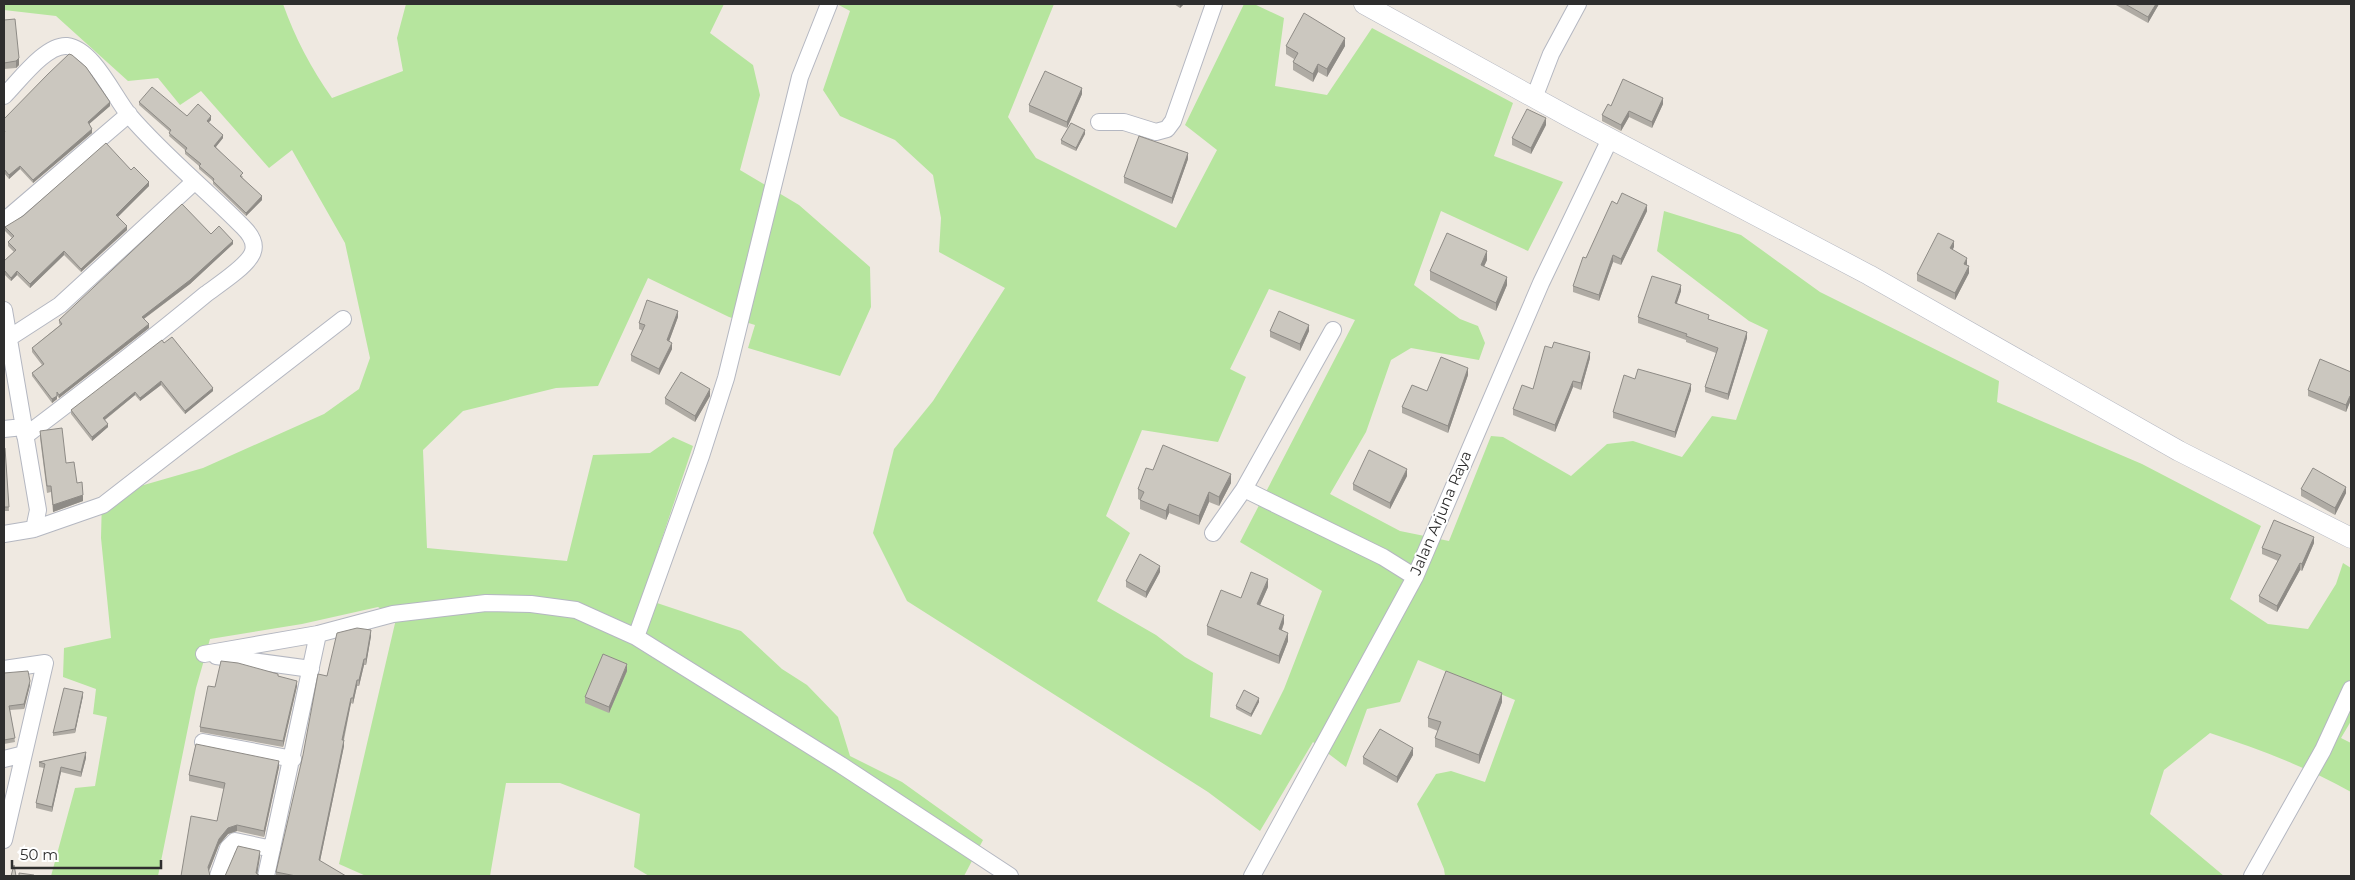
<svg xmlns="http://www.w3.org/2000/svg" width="2355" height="880" viewBox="0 0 2355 880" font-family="Montserrat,sans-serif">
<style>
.green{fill:#b6e59e;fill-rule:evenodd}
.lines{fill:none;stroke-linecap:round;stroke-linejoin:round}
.minor-casing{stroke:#b4b7c1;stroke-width:18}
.tertiary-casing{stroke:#b4b7c1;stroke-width:21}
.minor{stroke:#fff;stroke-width:16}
.tertiary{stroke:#fff;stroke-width:20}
.wall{fill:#afaba4}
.shaded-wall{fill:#8e8b86}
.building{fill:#cbc7bf;stroke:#8e8b86}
.labels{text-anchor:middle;stroke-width:4;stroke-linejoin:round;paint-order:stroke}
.street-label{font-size:15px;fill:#2e2e2e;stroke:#fff}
</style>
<rect width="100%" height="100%" fill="#efe9e1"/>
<path class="green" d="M4,4H283C295,38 311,68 332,98L403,71L397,38L406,4H724L710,33L753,65L760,95L740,170L799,205L870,267L871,307L840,376L748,348L755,325L729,317L648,278L598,386L556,388L463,411L423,450L427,548L567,561L593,455L650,453L673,437L693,446L642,598L741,631L782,669L807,685L838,717L850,756L902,782L983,840L964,876H649L634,867L640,814L560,783H506L490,876H366L339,864L396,619L378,607L302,624L210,639L196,688L158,876H51L75,788L95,786L107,717L93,714L96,689L63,677L64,648L111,638L101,538L102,497L203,468L324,414L359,389L370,358L345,243L292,150L269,168L201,91L180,105L158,78L128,81L56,16L4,10Z
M837,4H1054L1008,117L1036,158L1176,228L1217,150L1185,125L1244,4H1254L1284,18L1275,86L1327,95L1372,28L1513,103L1494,156L1563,182L1528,251L1441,211L1414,285L1460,319L1478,326L1485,343L1479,360L1411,348L1391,360L1366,432L1330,494L1400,531L1449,541L1491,436L1503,437L1571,476L1607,444L1633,441L1682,457L1712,416L1736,420L1768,330L1749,321L1657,251L1664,211L1741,235L1820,292L1999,381L1997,402L2142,464L2261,526L2230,599L2268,624L2308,629L2336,584L2343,563L2351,568V721L2341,738L2351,743V792C2306,767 2259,749 2210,733L2164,770L2150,814L2224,876H1445L1444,869L1417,804L1436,774L1451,771L1485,782L1515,700L1418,660L1400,702L1367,709L1346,767L1313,742L1260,831L1208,792L907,601L873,533L894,449L933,401L1005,288L939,252L941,218L933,175L895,140L840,116L823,90L850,11ZM1269,289L1355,320L1240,542L1322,591L1284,689L1261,735L1210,717L1213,673L1185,657L1156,635L1097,601L1130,533L1106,516L1142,430L1218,442L1246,377L1230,369Z"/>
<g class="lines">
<g class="minor-casing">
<path id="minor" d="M4,96C19,81 46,44 67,46C93,49 114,97 129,115C164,156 206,189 243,227C250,234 257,244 252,254C246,267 218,285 206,294C147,343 86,390 25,436
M1534,98L1551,54L1578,4
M1099,122H1124L1156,132L1167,129L1173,121L1214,4
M4,221L129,114
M4,310L38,510L34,529
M4,338H9L60,305L194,182
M4,429L23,427
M1244,489L1333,330
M1213,533L1244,489L1383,557L1415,577
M4,534L34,529L103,505L343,319
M636,637L701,456L726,378L800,77L829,4
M204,654L318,634L393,614L486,603L531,604L576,610L636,637L841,765L1010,876
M216,656L311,669
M4,669L45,663L4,840
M203,742L293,759
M4,759L24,754
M218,876L228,848L235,841L272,849
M266,876L318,634
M1252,876L1415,577L1541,283L1610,139
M2252,876L2323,750L2351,689"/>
</g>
<g class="tertiary-casing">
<path id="tertiary" d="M1364,4L1571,118L1869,275L2179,451L2351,538"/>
</g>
<use href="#minor" class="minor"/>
<use href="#tertiary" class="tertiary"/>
</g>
<path class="wall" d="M1174,4H1184L1180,8Z
M2116,4H2159L2148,23L2116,5Z
M4,20L19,65L16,68L4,69Z
M1286,46H1345L1327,77L1318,72L1313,82L1293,70V62L1294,59L1286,54Z
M1082,94L1067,128L1029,112V105Z
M139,102L187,116L211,120L208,123L223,138L216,147L243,177H242L262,200L246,216L213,184V181L199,169V166L185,154V150L169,136L170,132L139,105Z
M1663,104L1652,128L1629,117L1621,131L1602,121V115L1611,106Z
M110,106L89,124L92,133L33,183L20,169L9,179L4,173V119Z
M1546,125L1531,154L1512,145V138Z
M1085,134L1076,151L1061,144V140Z
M1188,159L1172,204L1124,183V177Z
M131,170L149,186L117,217L127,230L81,272L64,255L30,288L17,275L11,281L4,274V261L14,252L8,246V242L12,238L5,231V227Z
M1617,204L1647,211L1621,265L1613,262L1599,301L1573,292V286L1586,258Z
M211,234L233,244L190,284L144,319L149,328L59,398L57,396V399L52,403L32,376V373L42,365L32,352V348L60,325L59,323V320Z
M1954,247L1952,250L1967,264V265L1969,273L1955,300L1917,281V274Z
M1487,260L1484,266L1507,285L1496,311L1430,280V271Z
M1681,291L1676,303L1747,338L1728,400L1705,392V387L1716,353L1686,342V340L1638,323V317Z
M678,317L669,341L672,349L659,375L631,361V355L643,331L639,329V323Z
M1270,331H1309L1300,351L1270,337Z
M164,343L213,391L185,414L161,385L140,401L135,395L105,420L108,427L92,441L71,414V410Z
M1590,358L1581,390L1573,387L1555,432L1513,415V409L1533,389Z
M2351,372V403L2350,402L2346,412L2308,396V390Z
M1468,375L1448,433L1402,413V407L1427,391Z
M1635,379L1691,390L1675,438L1613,418V412Z
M710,396L695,422L665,404V398Z
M40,431L66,463L77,483L83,501L53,512L51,492L47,493L40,438Z
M4,448H5L9,511H4Z
M1153,470L1231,483L1219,506L1209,502L1199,525L1169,513L1166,520L1140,509V500L1138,499V489Z
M1407,476L1390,509L1353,490V484Z
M2301,489L2346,493L2335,515L2301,496Z
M2314,543L2302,571L2300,570L2277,612L2259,602V596L2278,561L2262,554V548Z
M1160,572L1146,598L1126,587V581Z
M1268,587L1260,605L1284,623L1282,630L1288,641L1279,664L1207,635V626L1241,598Z
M371,636L366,665H364L359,686H357L353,704L351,703L344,740V746L320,861L346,876H276V872L327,676Z
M627,671L609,713L585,703V697Z
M4,673L30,685L24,709L10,710L15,742L4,744Z
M278,676L297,686L283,747L200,732V727L215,687Z
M83,696L75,733L53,736V733Z
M1259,702L1251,717L1236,709V706Z
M1502,702L1479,764L1435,747V738L1438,731L1428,727V718Z
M1413,755L1397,783L1363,764V757Z
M86,758L81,777L61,772L52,812L36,808V803L44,768L39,767V762Z
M279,767L264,837L237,831L228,834L219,845L209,871L217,821L224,789L189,781V775Z"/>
<path class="shaded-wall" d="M1180,4H1184L1180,8Z
M2156,4H2159L2148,23V17Z
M1345,38V46L1327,77V69Z
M19,58V65L16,68V61Z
M1318,64V72L1313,82V74Z
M1082,88V94L1067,128V122Z
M1663,98V104L1652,128V122Z
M110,102V106L88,125V122Z
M1629,111V117L1621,131V125Z
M211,116V120L207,124V121Z
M1546,118V125L1531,154V148Z
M92,129V133L33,183V180Z
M1085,130V134L1076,151V148Z
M223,135V138L214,149V146Z
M1188,153V159L1172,204V198Z
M20,166V169L9,179V175Z
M149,182V186L116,219V215Z
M262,196V200L246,216V213Z
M1647,205V211L1621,265V259Z
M127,226V230L81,272V269Z
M233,241V244L190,284L142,320V317Z
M1954,241V247L1950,255V248Z
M64,251V255L30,288V284Z
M1487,251V260L1481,273V265Z
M1613,255V262L1599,301V295Z
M1967,258V264L1964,270V264Z
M1969,266V273L1955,300V293Z
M17,271V275L11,281V278Z
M1507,277V285L1496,311V303Z
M1681,285V291L1675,309V303Z
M678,311V317L667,347V340Z
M149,324V328L59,398V395Z
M1309,325V331L1300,351V344Z
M1747,332V338L1728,400V394Z
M672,343V349L659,375V369Z
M1590,352V358L1581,390V383Z
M1468,368V375L1448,433V426Z
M161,381V385L140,401V398Z
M1573,381V387L1555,432V425Z
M1691,384V390L1675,438V432Z
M213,388V391L185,414V411Z
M710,389V396L695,422V416Z
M135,392V395L103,421V418Z
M57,396V399L52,403V399Z
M2350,396V402L2346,412V405Z
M108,424V427L92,441V437Z
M1407,469V476L1390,509V503Z
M1231,474V483L1219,506V497Z
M2346,487V493L2335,515V508Z
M1209,492V502L1199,525V516Z
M83,495V501L53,512V505Z
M1169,504V513L1166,520V511Z
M2314,537V543L2302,571V564Z
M2300,563V570L2277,612V606Z
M1160,566V572L1146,598V592Z
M1268,579V587L1257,612V604Z
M1284,615V623L1279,637V629Z
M371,630V636L366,665V659Z
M1288,633V641L1279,664V656Z
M364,659V665L359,686V680Z
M627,664V671L609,713V707Z
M357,680V686L353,704V698Z
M30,681V685L24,709V704Z
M297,681V686L283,747V741Z
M83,692V696L75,733V729Z
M1502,693V702L1479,764V755Z
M351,698V703L342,746V740Z
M1259,698V702L1251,717V714Z
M344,740V746L319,866V860Z
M1413,748V755L1397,783V777Z
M86,752V758L81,777V772Z
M279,761V767L264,837V831Z
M61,767V772L52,812V807Z
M237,825V831L228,834L219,845L208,873V867L219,839L228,828Z
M260,851V857L257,876L256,873Z"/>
<path class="building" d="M2125,4H2156L2148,17Z
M1304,13L1345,38L1327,69L1318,64L1313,74L1293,62L1298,53L1286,46Z
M15,19L19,58L16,61L4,63V20Z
M69,54L72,55L86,67L110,102L88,122L92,129L33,180L20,166L9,175L4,169V133L5,131L4,130V119L48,74Z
M1045,71L1082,88L1067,122L1029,105Z
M1623,79L1663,98L1652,122L1629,111L1621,125L1602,115L1608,104L1611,106Z
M152,87L187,116L198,104L211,116L207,121L223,135L214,146L243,173L240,176L262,196L246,213L213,181L214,179L199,166L201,164L185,151L187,148L169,133L171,130L139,102Z
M1527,109L1546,118L1531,148L1512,138Z
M1071,123L1085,130L1076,148L1061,140Z
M1139,136L1188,153L1172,198L1124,177Z
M106,143L131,170L134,167L149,182L116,215L127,226L81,269L64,251L30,284L17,271L11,278L4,270V261L16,250L8,242L14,236L5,227L23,216Z
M1622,193L1647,205L1621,259L1613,255L1599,295L1573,286L1583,257L1586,258L1612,201L1617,204Z
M182,204L211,234L219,226L233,241L190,280L142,317L149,324L59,395L57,392V396L52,399L32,373L44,364L32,348L62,324L59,320Z
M1447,233L1487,251L1481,265L1507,277L1496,303L1430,271Z
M1938,233L1954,241L1950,248L1967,258L1964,264L1969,266L1955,293L1917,274Z
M1652,276L1681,285L1675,303L1709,315L1708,319L1747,332L1728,394L1705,387L1718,348L1686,336L1687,334L1638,317Z
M647,300L678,311L667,340L672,343L659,369L631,355L645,325L639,323Z
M1279,311L1309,325L1300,344L1270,331Z
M172,337L213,388L185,411L161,381L140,398L135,392L103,418L108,424L92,437L71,410L162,340L164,343Z
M1554,342L1590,352L1581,383L1573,381L1555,425L1513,409L1522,385L1533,389L1545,346L1552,348Z
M1441,357L1468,368L1448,426L1402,407L1412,385L1427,391Z
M2320,359L2351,372V396H2350L2346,405L2308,390Z
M1638,369L1691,384L1675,432L1613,412L1624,375L1635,379Z
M681,372L710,389L695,416L665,398Z
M62,428L66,463L74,462L77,483L82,482L83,495L53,505L51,486H47L40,431Z
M1163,445L1231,474L1219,497L1209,492L1199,516L1169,504L1166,511L1140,500L1144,492L1138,489L1146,468L1153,470Z
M4,448H5L9,507H4Z
M1369,450L1407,469L1390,503L1353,484Z
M2313,468L2346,487L2335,508L2301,489Z
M2274,520L2314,537L2302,564L2300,563L2277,606L2259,596L2281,555L2262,548Z
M1140,554L1160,566L1146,592L1126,581Z
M1251,572L1268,579L1257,604L1284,615L1279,629L1288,633L1279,656L1207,626L1221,590L1241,598Z
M357,628L371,630L366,659H364L359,680H357L353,698H351L342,740H344L319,860L346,876H296L276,872L303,755L318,674L327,676L337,633Z
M603,654L627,664L609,707L585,697Z
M221,661L238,663L278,674V676L297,681L283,741L200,727L208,686L215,687Z
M28,671L30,681L24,704L9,706L15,738L4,740V673Z
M1446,671L1502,693L1479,755L1435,738L1441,722L1428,718Z
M64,688L83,692L75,729L53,733Z
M1244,690L1259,698L1251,714L1236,706Z
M1380,729L1413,748L1397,777L1363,757Z
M196,744L279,761L264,831L237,825L228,828L219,839L208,867L210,876H181L191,816L217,821L225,783L189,775Z
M86,752L81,772L61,767L52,807L36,803L45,764L39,762Z
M238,846L260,851L256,873L260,876H225Z
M14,865L16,876H11Z
M19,873L34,875V876H19Z"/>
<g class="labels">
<g class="street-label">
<text transform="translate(1441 513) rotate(-67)" y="5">Jalan Arjuna Raya</text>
</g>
</g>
<rect width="2355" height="880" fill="none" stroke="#2e2e2e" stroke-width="10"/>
<path d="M12 860v8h149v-8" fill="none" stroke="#2e2e2e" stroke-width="2.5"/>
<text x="20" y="860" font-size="15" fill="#2e2e2e" stroke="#ffffff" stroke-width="4" paint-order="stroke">50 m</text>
</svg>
